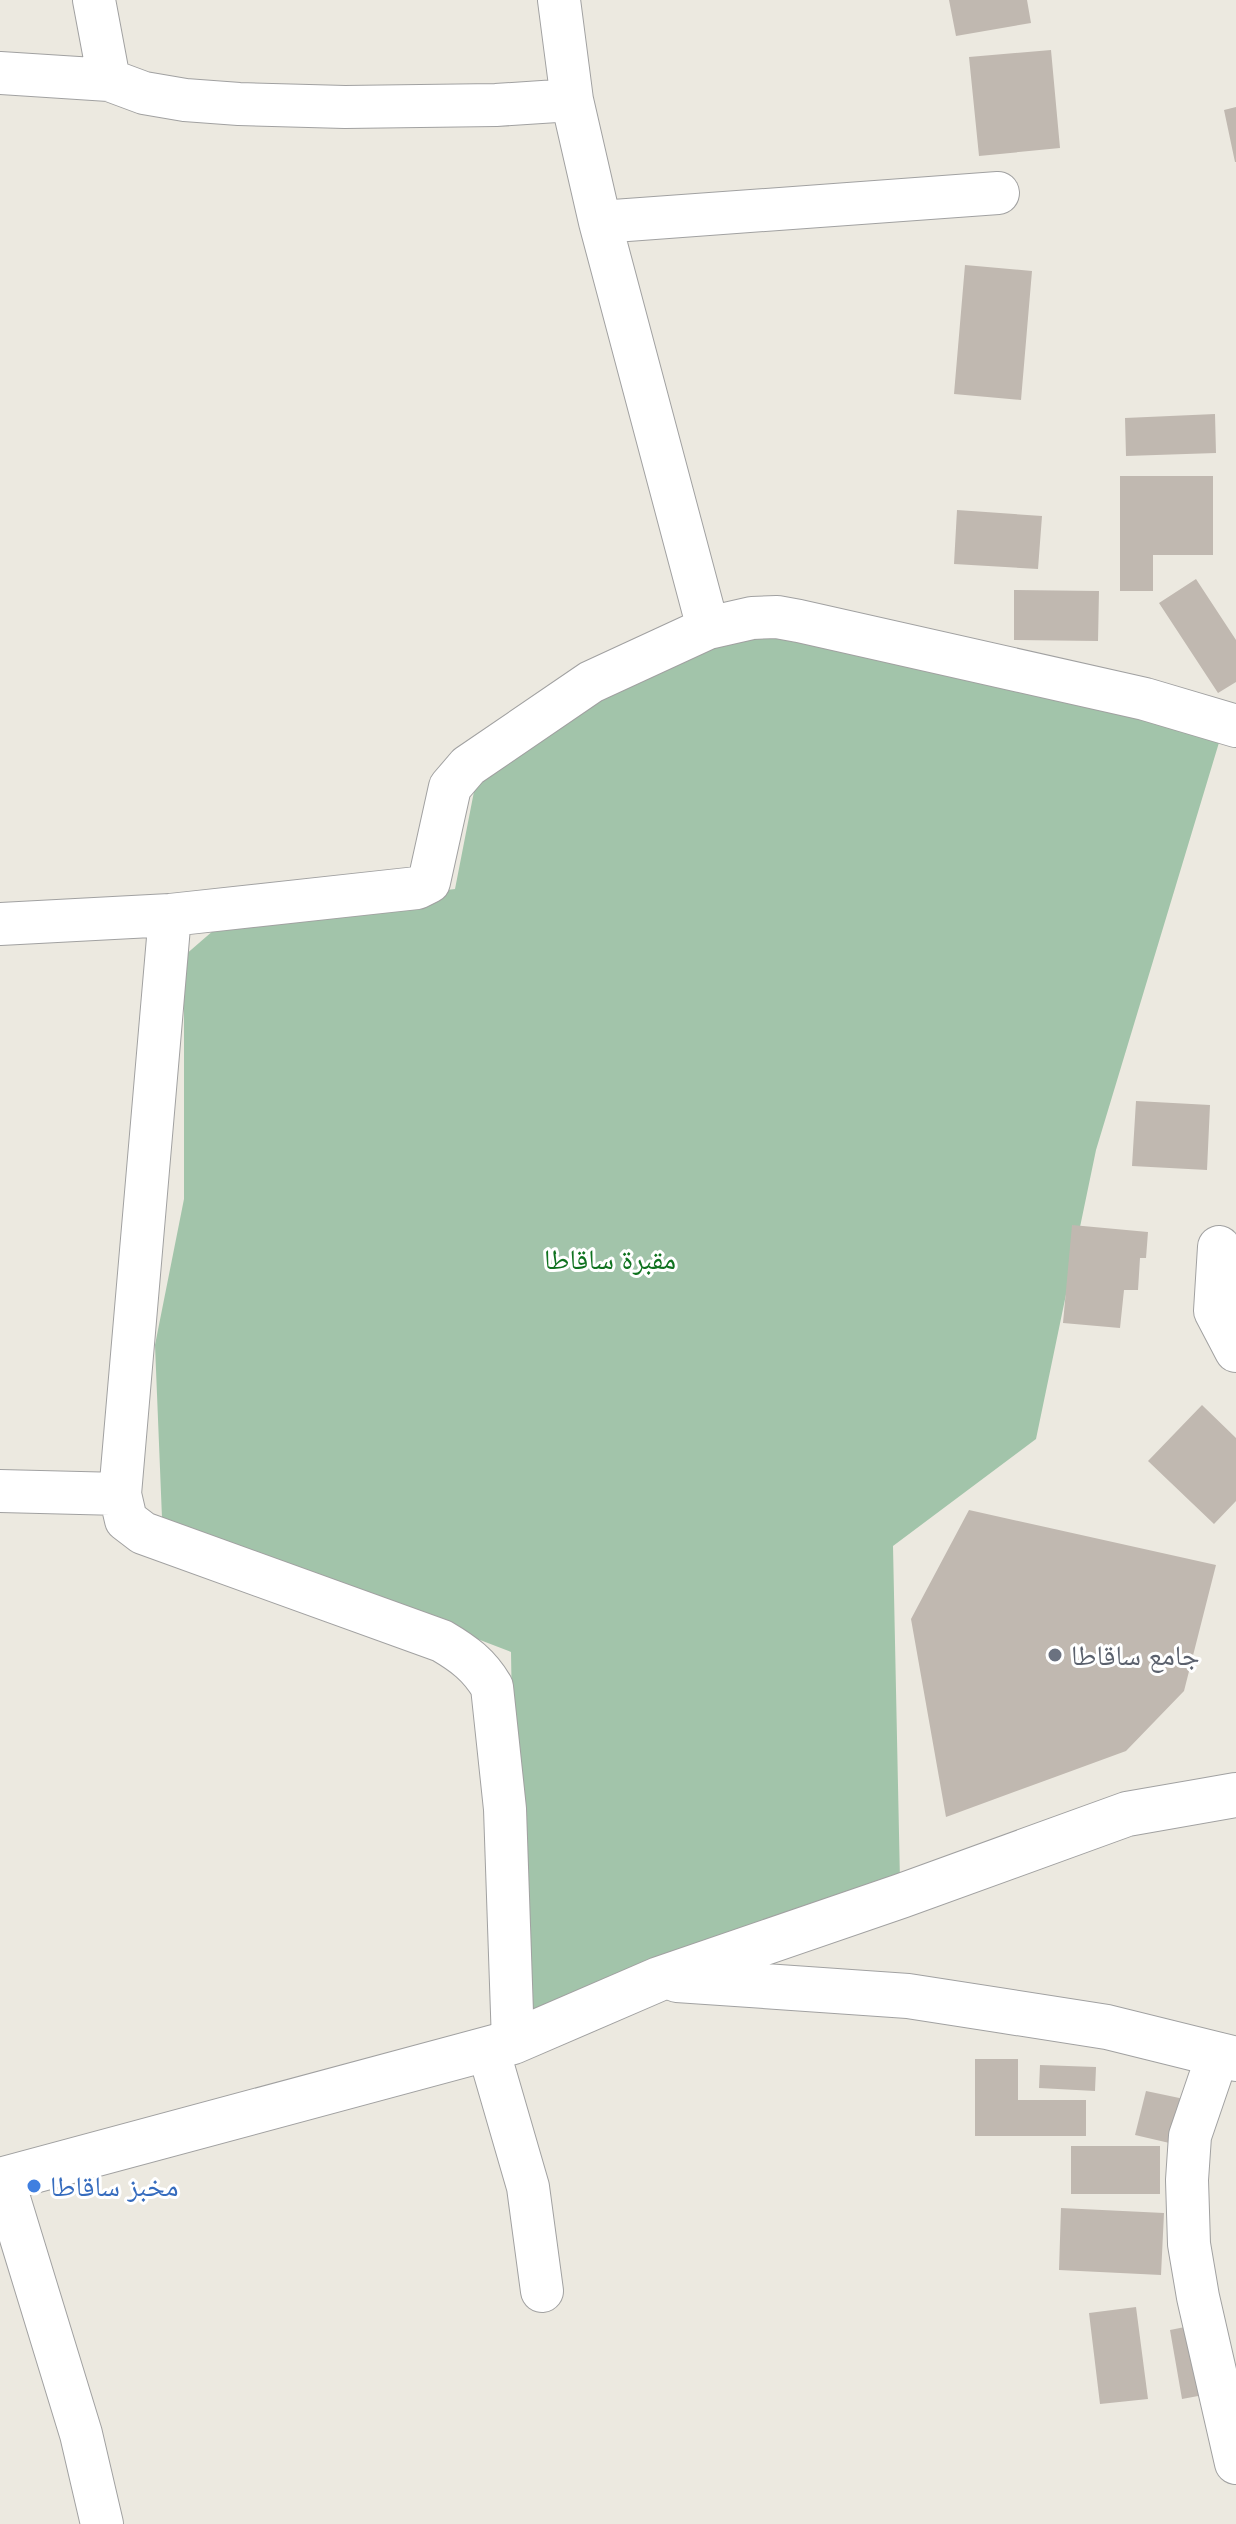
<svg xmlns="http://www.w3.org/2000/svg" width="1236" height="2524" viewBox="0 0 1236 2524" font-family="Quicksand,'Noto Naskh Arabic',sans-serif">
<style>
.cemetery{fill:#a2c4aa}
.building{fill:#c0b8b0}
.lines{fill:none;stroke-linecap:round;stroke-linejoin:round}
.minor-casing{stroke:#a1a1a1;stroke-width:44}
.tertiary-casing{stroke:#a1a1a1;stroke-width:46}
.minor{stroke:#fff;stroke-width:42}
.tertiary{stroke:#fff;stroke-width:44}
.worship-dot{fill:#6b7280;stroke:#fff;stroke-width:3}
.shop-dot{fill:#3f7fe0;stroke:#fff;stroke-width:3}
.labels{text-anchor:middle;stroke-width:6;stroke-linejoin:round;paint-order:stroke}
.park-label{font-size:28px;fill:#0f721f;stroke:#fff}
.worship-label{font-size:28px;fill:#5b616d;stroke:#fff;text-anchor:start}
.shop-label{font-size:28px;fill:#366cbe;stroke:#fff;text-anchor:start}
</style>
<rect width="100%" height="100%" fill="#ece9e0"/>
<path class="cemetery" d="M755,624L1224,726L1096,1150L1036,1439L893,1546L900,1881L517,2016L511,1652L162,1518L155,1345L184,1199V956L229,917L455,889L478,771L608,681Z"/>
<path class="building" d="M949,0H1027L1031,23L956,36Z
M1051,50L1060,148L979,156L969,57Z
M1236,107V162H1235L1224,110Z
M965,265L1032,271L1021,400L954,394Z
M1215,414L1216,453L1126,456L1125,418Z
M1120,476H1213V555H1153V591H1120Z
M957,510L1042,516L1038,569L954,564Z
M1196,579L1236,640V682L1218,693L1159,603Z
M1014,590L1099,591L1098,641L1014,640Z
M1136,1101L1210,1105L1207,1170L1132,1166Z
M1072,1225L1148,1232L1146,1258H1140L1138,1290H1124L1120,1328L1063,1323Z
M1202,1405L1236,1438V1501L1214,1524L1148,1461Z
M969,1510L1216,1565L1184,1691L1126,1751L946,1817L911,1619Z
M975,2059H1018V2100H1086V2136H975Z
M1040,2065L1096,2067L1095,2091L1039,2088Z
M1146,2091L1189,2100L1178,2145L1135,2135Z
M1071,2146H1160V2194H1071Z
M1061,2208L1164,2213L1161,2275L1059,2270Z
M1136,2307L1148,2399L1100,2404L1089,2313Z
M1195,2325L1209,2394L1182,2399L1170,2330Z"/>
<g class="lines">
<g class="minor-casing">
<path id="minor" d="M94,0L109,80
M559,0L572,100L600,222L708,628
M0,73L109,80L144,93L185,100L239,104L345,107L496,105L572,100
M600,222L998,193
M170,915L120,1494L126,1520L143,1533L442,1641C464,1654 479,1665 492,1687L505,1809L513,2042
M0,924L170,915L417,888L429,882L450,787L468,766L591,682L708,628L752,618L777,617L799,621L1145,699L1236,726
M1219,1247L1215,1311L1236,1351
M0,1491L120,1494
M488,2049L528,2187L542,2291
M1218,2054L1190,2136L1187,2180L1189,2244L1198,2297L1236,2463
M3,2179L81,2434L102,2524"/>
</g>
<g class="tertiary-casing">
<path id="tertiary" d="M677,1980L908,1996L1107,2027L1236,2059
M0,2180L513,2042L659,1979L901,1896L1127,1814L1236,1795"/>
</g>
<use href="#minor" class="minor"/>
<use href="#tertiary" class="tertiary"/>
</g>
<circle class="worship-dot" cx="1055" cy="1655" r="8"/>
<circle class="shop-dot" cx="34" cy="2186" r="8"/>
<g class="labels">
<g class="park-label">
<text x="610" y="1269">مقبرة ساقاطا</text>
</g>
<g class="worship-label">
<text x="1071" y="1665">جامع ساقاطا</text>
</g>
<g class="shop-label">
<text x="50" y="2196">مخبز ساقاطا</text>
</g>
</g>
</svg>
